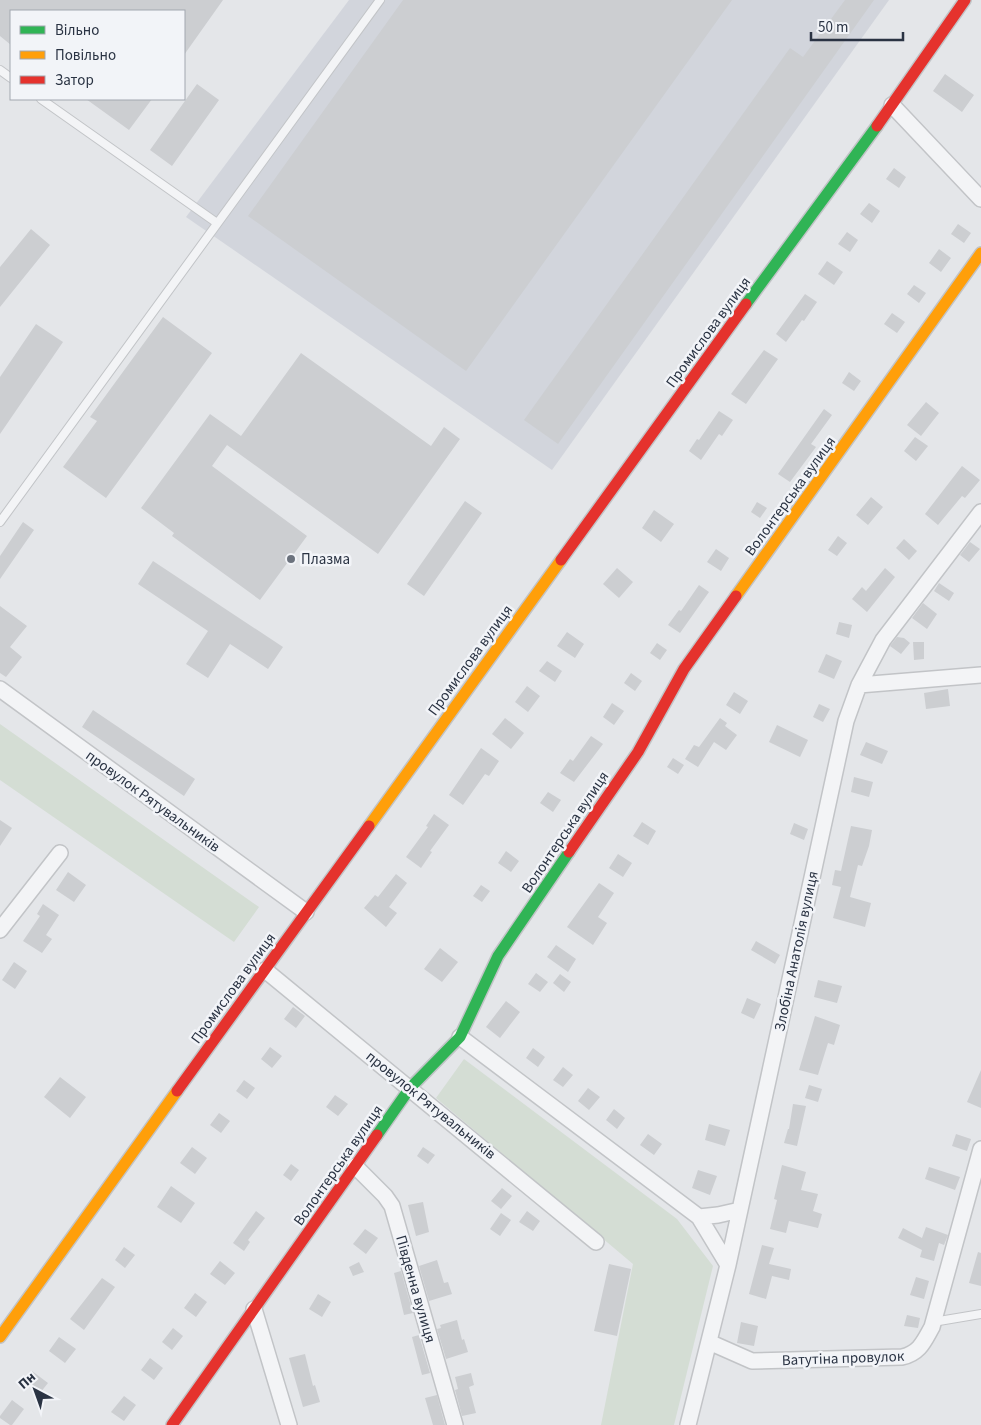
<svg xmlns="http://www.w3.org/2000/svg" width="981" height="1425" viewBox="0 0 981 1425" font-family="'Source Sans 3',sans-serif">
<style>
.built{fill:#d2d5dc}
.green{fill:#d4ddd4}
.building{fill:#ccced1}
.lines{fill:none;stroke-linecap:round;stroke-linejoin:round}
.lane-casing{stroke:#c2c4c7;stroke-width:10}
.street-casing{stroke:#c2c4c7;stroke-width:18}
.fast-casing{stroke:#c2c4c7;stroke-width:14}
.slow-casing{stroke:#c2c4c7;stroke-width:14}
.jam-casing{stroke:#c2c4c7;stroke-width:14}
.lane{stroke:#f3f4f6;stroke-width:8}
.street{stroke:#f3f4f6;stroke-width:15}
.fast{stroke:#30b455;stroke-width:11}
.slow{stroke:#ff9f0a;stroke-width:11}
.jam{stroke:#e5322d;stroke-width:11}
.poi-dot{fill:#6b727d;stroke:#f2f4f8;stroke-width:2}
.labels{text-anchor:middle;stroke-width:5;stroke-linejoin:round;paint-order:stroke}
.street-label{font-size:15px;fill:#2a3343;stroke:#f2f4f8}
.poi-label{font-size:15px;fill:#2a3343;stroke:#f2f4f8;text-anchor:start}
</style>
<rect width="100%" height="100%" fill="#e4e6e9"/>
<path class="built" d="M349,0H889L552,470L186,217Z"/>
<path class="green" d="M0,724L259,907L234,942L0,780Z
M464,1059L677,1219L713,1266L674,1425H601L633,1264L436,1098Z"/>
<path class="building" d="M0,0H223L184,55V11H11V45L0,36Z
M403,0H732L466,371L248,216Z
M845,0H874L558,444L524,420L790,48L803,57Z
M945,74L974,95L962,112L933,91Z
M197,84L219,100L172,166L150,150Z
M86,99H152L129,130Z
M894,168L906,177L899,188L886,179Z
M869,203L880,211L872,223L860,214Z
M958,224L971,233L964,243L951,234Z
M31,229L50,245L0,307V267Z
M847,232L858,240L850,252L838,244Z
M939,249L951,258L941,272L929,263Z
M827,261L843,272L834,285L818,274Z
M914,285L926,293L919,303L907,294Z
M805,294L817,302L804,321L802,320L786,342L776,334Z
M892,313L905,322L897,333L884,324Z
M163,317L212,353L106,498L63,467L97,421L90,417Z
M36,324L63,342L0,434V377Z
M764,350L778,359L746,404L731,394Z
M301,353L431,446L444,427L460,439L378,554L227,445L212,466L307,536L260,600L172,536L174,533L141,508L210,414L241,436Z
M849,372L861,381L854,391L842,383Z
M926,402L939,413L921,436L907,425Z
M824,409L832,415L811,444L816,447L790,482L778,474Z
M719,411L733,420L722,436L719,434L701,460L689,451L697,439L699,440Z
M915,437L928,446L916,461L904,451Z
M962,466L980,480L965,498L962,496L938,525L925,514Z
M871,497L883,507L868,525L856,515Z
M465,501L482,513L424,596L407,584Z
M757,502L767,508L760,518L751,512Z
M654,510L674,524L661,542L642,528Z
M23,522L34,530L0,579V556Z
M838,536L847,543L837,556L828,550Z
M904,539L917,551L909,560L896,548Z
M970,542L980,549L969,562L960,555Z
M716,549L729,558L721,571L707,562Z
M153,561L283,647L268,669L230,644L208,678L186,664L208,631L138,584Z
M617,568L633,582L619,598L603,584Z
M885,568L895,577L867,612L852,599L862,587L866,591Z
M939,583L954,593L949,601L934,591Z
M699,585L709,592L680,633L668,625L679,610L681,611Z
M923,603L937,614L927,629L912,618Z
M0,606L27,626L10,647L22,657L6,677L0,673Z
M839,622L852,625L849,638L836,634Z
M567,632L584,644L575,658L557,646Z
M897,637L904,638L910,643L901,654L890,646Z
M913,642H924V659L914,660Z
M657,643L667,650L660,660L650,653Z
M826,654L842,661L834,679L818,672Z
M547,661L562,671L555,682L539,671Z
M631,673L642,681L635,691L624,683Z
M527,686L540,696L528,712L515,702Z
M948,689L950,706L926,709L924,693Z
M734,692L748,701L740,714L726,705Z
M612,703L624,711L614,725L603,717Z
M819,704L830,709L823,722L813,717Z
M93,710L195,779L184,796L82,727Z
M505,718L524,733L511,749L492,734Z
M720,718L727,723L725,726L737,735L726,750L714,742L698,767L685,759L694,745L699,747Z
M777,725L808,740L800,757L769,742Z
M591,736L603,744L574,782L560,773L570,759L573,761Z
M866,742L888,751L882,764L860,755Z
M481,748L499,761L489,776L485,774L463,805L449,795Z
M673,758L684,765L678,774L667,767Z
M854,777L873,782L869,797L851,792Z
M548,792L561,800L553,812L540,803Z
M434,814L449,825L430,851L432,852L421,868L406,857L428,827L426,826Z
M0,820L12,828L0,846Z
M642,822L656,831L648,845L633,836Z
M794,823L808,829L804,840L790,834Z
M851,826L872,830L869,846L862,866L858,865L850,897L871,903L865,927L833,918L841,887L832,885L835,870L841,871Z
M506,851L519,861L511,872L498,863Z
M618,854L632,863L623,877L609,868Z
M68,872L86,885L74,902L56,890Z
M396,874L407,883L389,907L397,913L386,927L364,908L375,895L378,897Z
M599,883L614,893L598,917L607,923L593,945L567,927Z
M481,885L490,891L482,902L473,896Z
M43,904L59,915L46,935L52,939L42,953L23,941L40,916L37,914Z
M756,941L780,955L775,964L751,950Z
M556,945L576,959L568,972L547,957Z
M440,948L458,962L442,982L424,969Z
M14,962L27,971L15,989L2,980Z
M536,973L548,982L540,992L528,984Z
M560,974L571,982L564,992L553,983Z
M818,980L842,986L837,1003L814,997Z
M747,998L761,1004L754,1019L741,1013Z
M506,1001L520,1012L500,1038L486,1027Z
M293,1007L305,1016L296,1028L284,1019Z
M815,1016L840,1025L834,1045L828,1043L818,1075L799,1070Z
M270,1047L282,1056L272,1068L261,1059Z
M533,1048L545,1057L538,1067L526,1058Z
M563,1067L573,1075L563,1087L553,1080Z
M981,1070V1108L967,1102Z
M60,1077L86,1097L70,1118L44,1097Z
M244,1080L255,1088L247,1099L236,1091Z
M809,1085L822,1089L818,1102L805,1098Z
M588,1088L600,1097L589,1110L578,1101Z
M335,1095L348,1104L338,1116L326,1107Z
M793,1104L806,1106L797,1146L784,1143L788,1129H789Z
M614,1109L625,1118L617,1129L606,1120Z
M219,1113L230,1121L221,1133L210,1125Z
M709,1124L730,1130L725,1146L705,1140Z
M648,1134L662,1144L654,1155L640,1145Z
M956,1134L971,1139L967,1151L952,1146Z
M192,1147L207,1158L195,1174L180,1163Z
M423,1147L435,1155L428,1164L417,1156Z
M291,1164L299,1170L291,1181L283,1175Z
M782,1165L806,1172L801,1190L818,1194L813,1211L822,1214L818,1228L789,1221L786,1233L770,1229L777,1200L774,1199Z
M929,1167L960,1177L955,1190L925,1179Z
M698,1170L717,1176L710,1195L692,1188Z
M171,1186L195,1203L181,1223L157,1207Z
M502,1188L512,1196L501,1209L491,1201Z
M423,1202L429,1232L416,1236L408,1205Z
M256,1211L265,1218L248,1240L250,1242L244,1251L233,1243Z
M527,1211L540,1221L533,1231L519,1222Z
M501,1213L511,1220L500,1236L490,1229Z
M926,1227L948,1235L944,1245L939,1243L934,1261L920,1257L922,1250L898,1238L903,1228L922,1238Z
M365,1229L378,1238L366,1254L353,1244Z
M762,1245L774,1248L769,1264L791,1269L789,1280L772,1276L766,1299L749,1294Z
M124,1247L135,1255L125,1268L115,1260Z
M978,1252L981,1253V1286L969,1283Z
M437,1260L444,1283L448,1282L452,1294L429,1301L419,1266Z
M220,1261L235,1273L225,1285L210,1274Z
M359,1262L364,1272L353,1276L349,1267Z
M609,1264L631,1269L617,1336L594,1331Z
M401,1271L413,1313L404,1315L394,1273Z
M916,1277L929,1281L924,1299L910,1295Z
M102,1278L115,1287L84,1330L70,1319Z
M195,1293L207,1302L196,1317L184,1308Z
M318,1294L331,1302L322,1317L309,1309Z
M907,1315L920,1318L918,1328L904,1326Z
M457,1320L462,1340L464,1339L468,1352L446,1359L437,1329L441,1328L440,1325Z
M741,1322L758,1326L754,1346L737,1343Z
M173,1328L183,1336L172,1350L162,1342Z
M419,1335L430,1373L422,1375L412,1337Z
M59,1337L76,1349L65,1363L49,1351Z
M305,1354L313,1386L315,1385L320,1402L303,1407L289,1358Z
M150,1358L163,1368L154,1380L141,1370Z
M32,1371L48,1383L40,1393L25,1381Z
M471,1373L474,1385L469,1387L476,1413L462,1416L455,1390L458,1389L455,1377Z
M437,1395L445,1425H433L425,1398Z
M124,1396L136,1405L124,1421L111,1412Z
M12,1400L24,1409L12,1425H10L0,1418V1416Z"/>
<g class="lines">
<g class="lane-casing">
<path id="lane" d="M0,70L11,78
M41,99L217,223
M0,522L380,0
M933,1322L981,1314"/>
</g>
<g class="street-casing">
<path id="street" d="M892,105L981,199
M859,685L981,675
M0,689L306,912
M0,930L60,853
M265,970L596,1242
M460,1037L699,1217L728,1265
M355,1166L385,1196L392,1206L455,1425
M699,1217L718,1215L740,1210
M254,1309L289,1425
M709,1342L752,1361L902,1357C920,1353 924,1341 932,1327L981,1149
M688,1425L728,1265L846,721L859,685L883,640L981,512"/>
</g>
<g class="fast-casing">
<path id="fast" d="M746,304L877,126
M377,1135L410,1088L460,1037L498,956L569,852"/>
</g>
<g class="slow-casing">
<path id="slow" d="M736,596L981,253
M369,826L561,560
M0,1337L177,1091"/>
</g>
<g class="jam-casing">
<path id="jam" d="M877,126L965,0
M561,560L746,304
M569,852L638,752L684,669L736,596
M177,1091L369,826
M172,1425L377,1135"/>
</g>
<use href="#lane" class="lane"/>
<use href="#street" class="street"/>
<use href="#fast" class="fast"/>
<use href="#slow" class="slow"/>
<use href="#jam" class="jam"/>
</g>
<circle class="poi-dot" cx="291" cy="559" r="5"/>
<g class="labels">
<g class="street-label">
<text transform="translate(708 332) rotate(-54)" y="5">Промислова вулиця</text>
<text transform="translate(790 496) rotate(-54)" y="5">Волонтерська вулиця</text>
<text transform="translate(470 660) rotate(-54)" y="5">Промислова вулиця</text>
<text transform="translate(153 801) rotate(36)" y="5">провулок Рятувальників</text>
<text transform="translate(565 832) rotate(-56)" y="5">Волонтерська вулиця</text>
<text transform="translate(796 951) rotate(-78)" y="5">Злобіна Анатолія вулиця</text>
<text transform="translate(233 988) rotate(-54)" y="5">Промислова вулиця</text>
<text transform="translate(431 1105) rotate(39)" y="5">провулок Рятувальників</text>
<text transform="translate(338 1165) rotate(-55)" y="5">Волонтерська вулиця</text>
<text transform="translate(416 1289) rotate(74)" y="5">Південна вулиця</text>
<text transform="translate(843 1358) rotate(-2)" y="5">Ватутіна провулок</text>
</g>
<g class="poi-label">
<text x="301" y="564">Плазма</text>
</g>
</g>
<rect x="10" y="10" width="175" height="90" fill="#f2f4f8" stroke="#a2a7b0"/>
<rect x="20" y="26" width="25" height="8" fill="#30b455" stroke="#a2a7b0"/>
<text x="55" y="35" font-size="15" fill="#2a3343">Вільно</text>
<rect x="20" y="51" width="25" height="8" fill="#ff9f0a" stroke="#a2a7b0"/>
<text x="55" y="60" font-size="15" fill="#2a3343">Повільно</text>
<rect x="20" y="76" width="25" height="8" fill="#e5322d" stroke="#a2a7b0"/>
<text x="55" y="85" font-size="15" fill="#2a3343">Затор</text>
<g transform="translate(35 1390) rotate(319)" stroke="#f2f4f8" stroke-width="4" paint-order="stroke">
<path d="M0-4L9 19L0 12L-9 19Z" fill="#2a3343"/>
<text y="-8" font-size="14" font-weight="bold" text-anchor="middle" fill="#2a3343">Пн</text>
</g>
<path d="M811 32v8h92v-8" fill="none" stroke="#2a3343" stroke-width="2.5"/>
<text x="818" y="32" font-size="15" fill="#2a3343" stroke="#f2f4f8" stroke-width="4" paint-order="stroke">50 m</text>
</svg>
